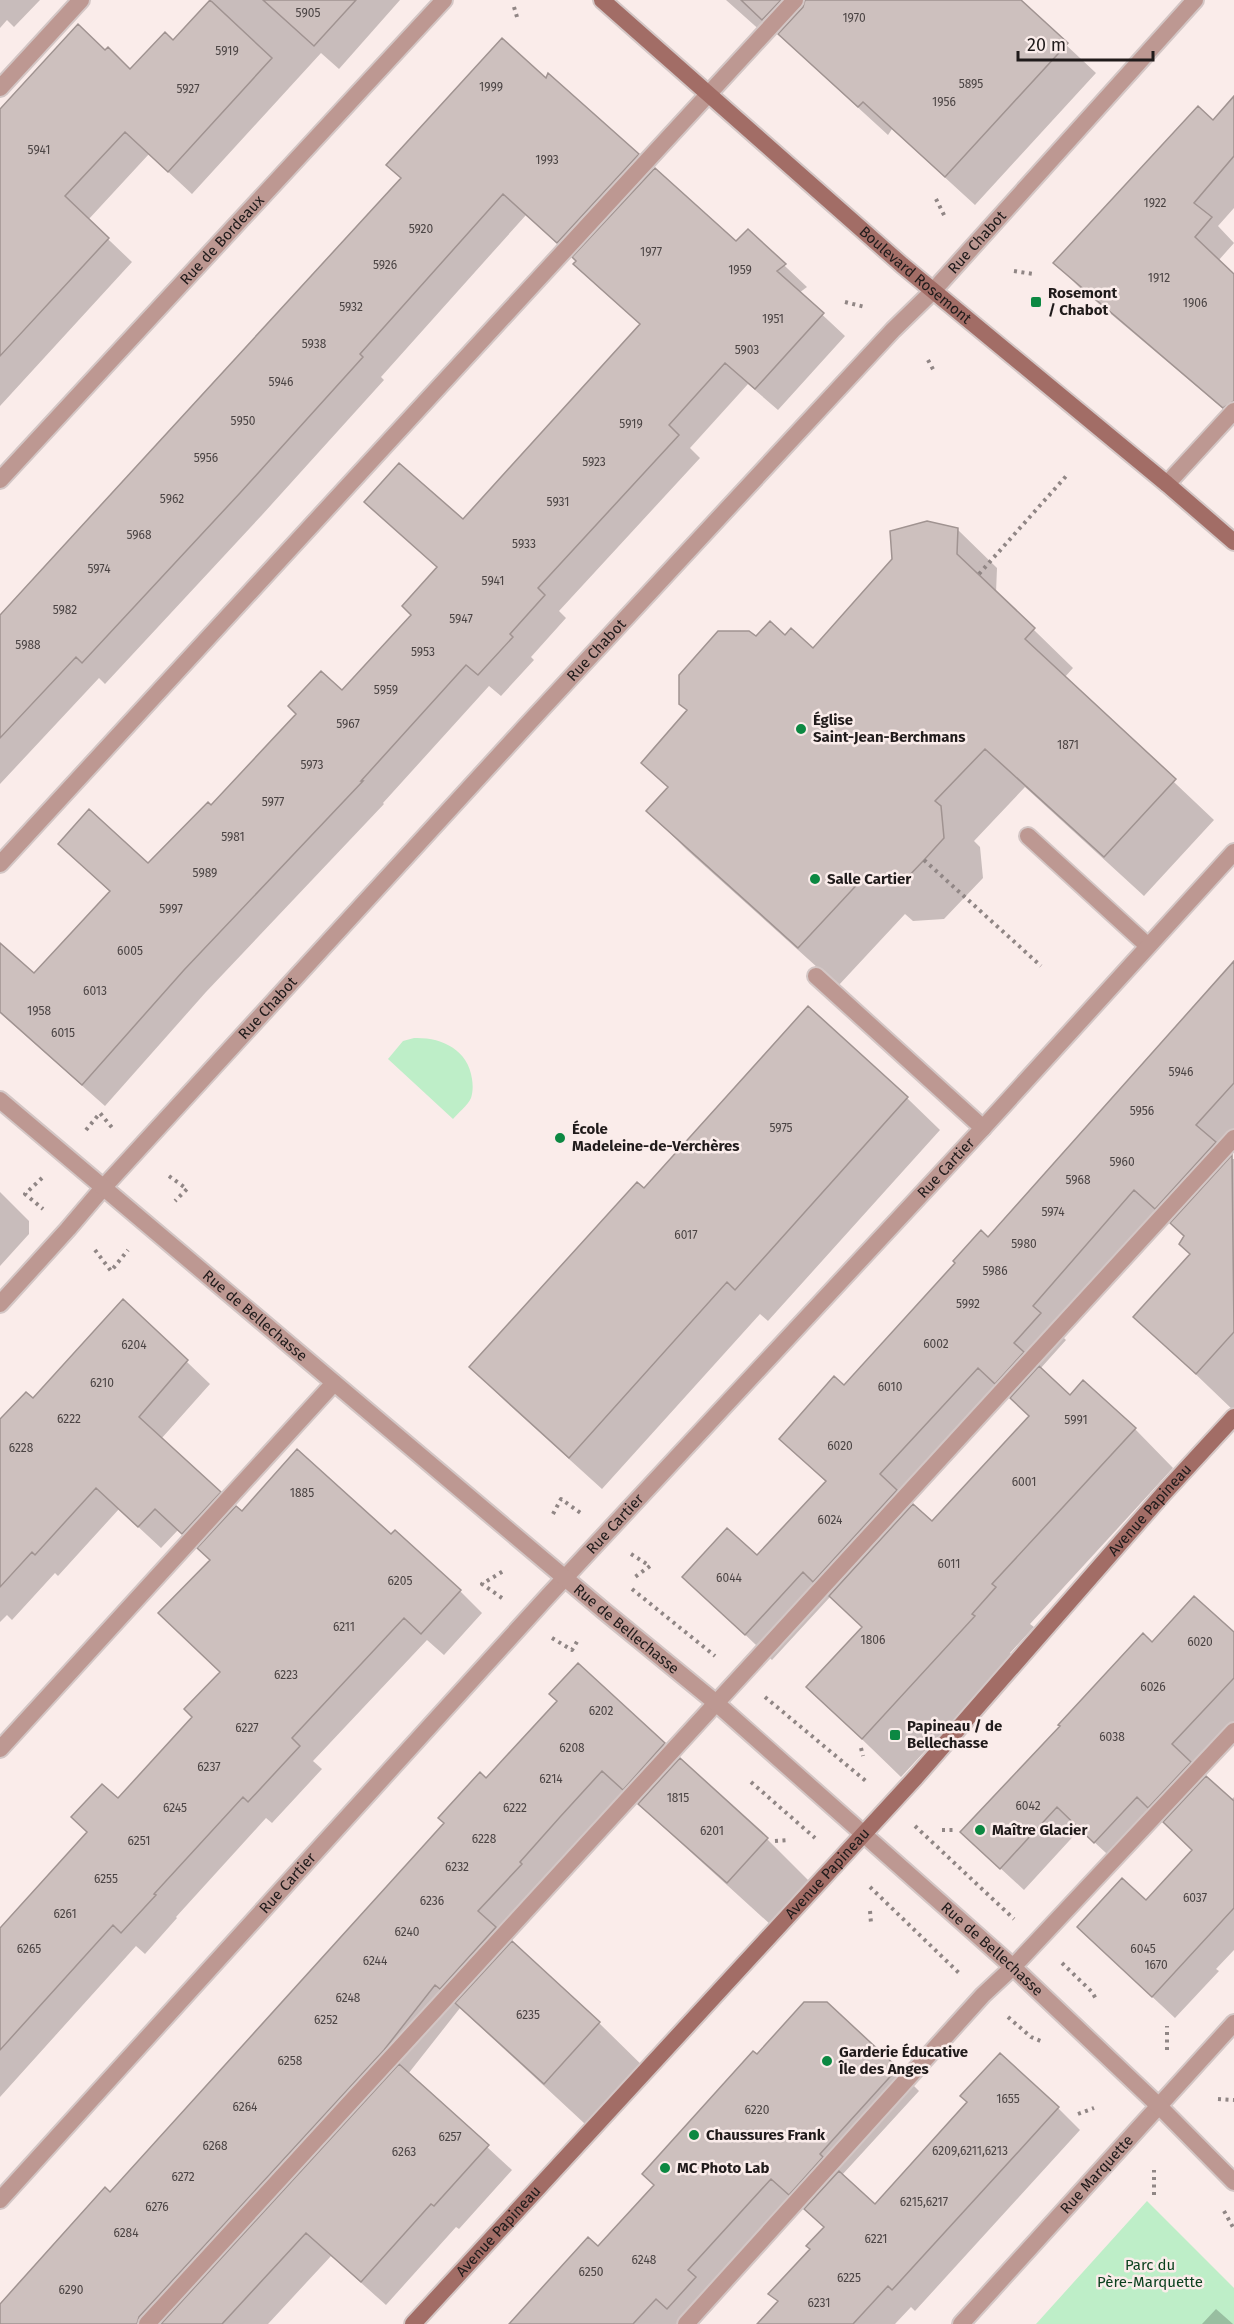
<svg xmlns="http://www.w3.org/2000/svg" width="1234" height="2324" viewBox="0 0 1234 2324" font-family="'Fira Sans',sans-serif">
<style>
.green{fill:#beeec8}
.shadow{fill:#0003;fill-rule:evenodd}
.building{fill:#cdc0be;stroke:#a09391;stroke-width:1.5}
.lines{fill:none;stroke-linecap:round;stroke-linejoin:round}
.service-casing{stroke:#d3c6c5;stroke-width:20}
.minor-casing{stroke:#d3c6c5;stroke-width:20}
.tertiary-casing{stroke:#d3c6c5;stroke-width:20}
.secondary-casing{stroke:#d3c6c5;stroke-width:20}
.path{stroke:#908685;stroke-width:4;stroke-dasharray:3 4.5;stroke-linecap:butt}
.service{stroke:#bd9892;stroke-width:16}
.minor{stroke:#bd9892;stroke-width:16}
.tertiary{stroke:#bd9892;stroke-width:16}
.secondary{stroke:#a26d66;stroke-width:16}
.poi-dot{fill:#0c8842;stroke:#faecea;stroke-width:2}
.labels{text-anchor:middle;stroke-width:5;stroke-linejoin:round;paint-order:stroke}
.number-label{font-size:12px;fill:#4b4444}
.street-label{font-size:15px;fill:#201b1b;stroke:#faecea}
.poi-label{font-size:15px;font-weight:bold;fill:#201b1b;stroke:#faecea;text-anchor:start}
.park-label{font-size:15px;fill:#0c411f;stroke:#faecea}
</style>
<rect width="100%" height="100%" fill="#faecea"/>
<path class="green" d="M414,1038C441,1037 468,1049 472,1079C473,1085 473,1092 471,1098C468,1105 458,1113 453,1119L388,1059L403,1041Z
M1147,2201L1234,2288V2324H1036Z"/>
<path class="shadow" d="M0,0H40L14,27L7,20L0,28Z
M212,0H400L339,69L321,53L192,194L149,154L88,220L132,262L0,406V111L105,52L130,71L173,42Z
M726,0H1018L1096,73L975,205L892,129L888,135L770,27L763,33Z
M548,76L736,243L748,231L807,287L799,293L845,336L778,410L748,384L690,448L700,458L559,611L566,618L531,657L534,660L501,696L489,686L383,803L384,804L206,992L105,1106L0,1013V945L35,975L110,892L60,844L148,865L342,692L413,615L438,568L366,502L463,521L641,325L597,286L575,264L577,262L526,215L381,377L384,380L262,515L105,684L99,678L0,784V617L546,80Z
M1234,98V208L1218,226L1234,243L1218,261L1234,277V418L1079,287L1055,263L1212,121Z
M957,529L997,568L996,593L1073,668L1064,678L1214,820L1144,896L1025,787L974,841L980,847L983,878L944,919L913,921L905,914L838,986L687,850L648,811L669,788L643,763L756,638L785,637L814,651Z
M1234,962V1138L1223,1151L1231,1159H1234V1411L1136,1317L1191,1254L1186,1237L1161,1215L1059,1333L1066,1340L1040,1369L1070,1397L1135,1429L1173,1468L1030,1624L1034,1627L1010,1653L1013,1656L901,1777L808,1687L863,1628L841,1606L830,1597L772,1660L684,1577L757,1558L826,1482L781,1439L844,1387L988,1239ZM1005,1392L1030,1417L932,1523L906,1501Z
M809,1008L907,1098L940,1130L768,1321L760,1314L602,1489L504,1400L471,1367L644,1190Z
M0,1192L29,1221V1234L0,1266Z
M123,1301L210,1384L161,1439L235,1509L242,1513L391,1536L460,1591L482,1613L444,1655L427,1640L313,1761L322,1769L272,1823L266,1818L176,1917L177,1918L145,1954L136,1946L0,2097V1929L194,1717L222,1672L211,1560L178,1530L161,1548L119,1509L58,1576L55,1573L12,1620L7,1615L0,1622V1421L33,1401Z
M1234,1634V1724L1194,1767L1231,1800L1234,1797V1950L1216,1969L1219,1971L1175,2018L1102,1950L1193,1851L1160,1818L1118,1864L1080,1829L1024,1890L985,1854L1152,1644Z
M664,1744L688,1768L767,1839L820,1892L782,1935L627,1794L502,1935L599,2023L653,2076L598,2136L460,2008L408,2074L512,2170L459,2229L456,2227L386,2305L331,2256L268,2324H0V2305L110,2194L486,1780Z
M757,2056L897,2069L919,2091L842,2175L875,2206L1058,2108L1080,2130L915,2311L911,2307L895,2324H759L779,2302L825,2228L794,2200L695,2324H510L598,2248L655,2185Z
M1216,2309L1233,2324H1202Z"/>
<path class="building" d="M210,0L272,58L168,172L125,132L65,196L109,238L0,356V109L78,24L105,50L108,47L130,69L165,32L173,40Z
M263,0H356L314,46Z
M741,0H781L762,20Z
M805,0H1021L1068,43L945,177L863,102L858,107L778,34L803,7Z
M502,38L546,78L548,73L639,154L557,243L503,194L360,354L363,357L240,493L82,663L76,657L0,738V615L401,178L386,165Z
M1234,96V156L1194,203L1212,217L1195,237L1234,274V401L1223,408L1053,263L1198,106L1213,120Z
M655,168L736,241L748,229L786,264L777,271L824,313L755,389L725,363L669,425L679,435L538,588L545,595L510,634L513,637L478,675L466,665L361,781H363L184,970L82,1085L0,1012V943L34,973L110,891L58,844L89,809L148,863L208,802L211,805L296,714L288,706L321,671L342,690L411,615L402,606L437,567L364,502L399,463L463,519L640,324L573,264L576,261L572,257Z
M927,521L958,528L957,554L1035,628L1025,639L1176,779L1104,857L985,749L935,801L941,806L944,838L924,860L905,880L872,882L865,876L798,948L646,811L668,787L641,763L687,710L679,704V675L718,631H749L756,636L770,621L785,635L791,628L813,648L892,559L890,531Z
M1234,961V1083L1196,1125L1216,1142L1155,1209L1134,1190L1033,1306L1041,1313L1014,1343L1024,1352L995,1384L978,1368L880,1474L897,1490L813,1582L803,1572L745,1635L682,1577L727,1528L757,1555L826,1481L779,1439L834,1376L844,1385L955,1263L953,1261L981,1230L988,1237Z
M808,1006L908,1097L735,1290L727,1282L569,1458L469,1367L637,1182L644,1188Z
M1232,1155L1234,1332L1196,1374L1133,1317L1190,1254L1179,1244L1184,1236L1170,1223Z
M123,1299L188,1360L139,1417L221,1492L182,1534L155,1509L138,1527L96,1488L35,1555L32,1552L0,1587V1419L26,1392L33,1398Z
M1039,1366L1070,1395L1083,1380L1136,1428L992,1584L996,1587L972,1614L975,1616L862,1739L806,1687L862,1627L829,1596L913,1504L932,1521L1029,1416L1010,1398Z
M297,1449L391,1534L395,1530L461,1590L421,1634L404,1618L292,1738L300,1746L248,1802L243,1797L154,1894L156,1895L121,1933L113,1925L0,2050V1928L87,1832L71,1817L102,1784L118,1798L192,1717L184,1709L220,1672L158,1613L210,1560L197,1548L236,1506L242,1511Z
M1194,1596L1234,1632V1678L1172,1744L1191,1762L1148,1808L1137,1797L1094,1843L1057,1807L1000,1869L960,1832L1060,1726L1058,1725L1143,1633L1152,1642Z
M578,1663L665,1743L664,1744L623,1790L602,1771L560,1817L520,1862L522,1864L478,1911L496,1927L440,1989L435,1985L384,2050L139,2317L137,2324H0V2304L105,2187L110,2192L416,1854L444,1823L438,1818L480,1772L486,1778L557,1701L549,1694Z
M680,1758L768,1838L727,1883L638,1804Z
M1206,1776L1234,1801V1908L1152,1997L1077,1927L1122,1878L1146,1900L1192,1850L1163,1822Z
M512,1941L600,2022L544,2084L455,2003Z
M804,2002H827L898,2068L820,2154L823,2157L789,2195L771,2179L688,2270L696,2277L667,2309L656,2299L633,2324H509L588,2237L598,2246L654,2185L642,2174L753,2051L757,2054Z
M1000,2053L1059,2107L1020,2150L892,2290L888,2286L853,2324H757L778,2301L768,2294L810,2249L806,2246L824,2227L804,2209L839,2171L875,2204L967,2102L960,2096Z
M399,2064L489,2145L434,2206L431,2204L361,2282L306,2233L222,2324H161Z"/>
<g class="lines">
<g class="service-casing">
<path id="service" d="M0,88L81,0
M1167,484L1234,411
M1028,836L1148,946
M0,864L795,0
M816,976L983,1128
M0,1749L334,1383
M147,2324L1234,1138
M686,2324L983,1995L1013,1967L1234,1731"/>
</g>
<g class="minor-casing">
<g id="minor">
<path id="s1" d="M0,480L444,0"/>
<path id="s2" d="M0,1304L68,1229L102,1189L525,727L893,330L933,291L1195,0"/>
<path id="s3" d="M0,2200L547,1597L983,1128L1234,852"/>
<path id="s4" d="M961,2324L1234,2023"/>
</g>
</g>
<g class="tertiary-casing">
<g id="tertiary">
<path id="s5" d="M0,1100L604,1611L715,1702L1013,1967L1159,2106L1234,2182"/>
</g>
</g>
<g class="secondary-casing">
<g id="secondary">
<path id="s6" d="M602,0L902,265L1167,484L1234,542"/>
<path id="s7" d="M413,2324L916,1777L1164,1493L1234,1417"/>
</g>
</g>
<path class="path" d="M514,7L517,17
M936,199L945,217
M1014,271L1033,274
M845,302L865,307
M928,360L935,373
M979,574L1068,474
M924,860L1041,966
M86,1130L100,1113L114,1130
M169,1176L187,1189L175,1201
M42,1178L25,1194L43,1209
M95,1250L111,1271L128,1250
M553,1514L561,1499L582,1514
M631,1554L650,1566L635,1577
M632,1589L715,1656
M502,1598L482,1584L505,1570
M552,1638L572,1650L578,1640
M765,1697L867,1782
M861,1748L863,1756
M751,1782L815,1838
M915,1826L1014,1919
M942,1830H953
M775,1841L788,1840
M870,1887L960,1974
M870,1911L871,1923
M1062,1963L1092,1992L1096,1999
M1008,2017L1031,2037L1043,2042
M1167,2050V2026
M1218,2099L1234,2100
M1078,2114L1094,2108
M1154,2195V2170
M1224,2211L1234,2229"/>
<use href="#service" class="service"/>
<use href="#minor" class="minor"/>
<use href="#tertiary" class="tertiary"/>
<use href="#secondary" class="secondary"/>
</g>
<g class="poi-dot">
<rect x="1030" y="296" width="12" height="12" rx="3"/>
<circle cx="801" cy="729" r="6"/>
<circle cx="815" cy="879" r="6"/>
<circle cx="560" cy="1138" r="6"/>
<rect x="889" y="1729" width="12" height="12" rx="3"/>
<circle cx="980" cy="1830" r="6"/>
<circle cx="827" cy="2061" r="6"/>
<circle cx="694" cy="2135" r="6"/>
<circle cx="665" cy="2168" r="6"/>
</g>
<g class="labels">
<g class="number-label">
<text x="308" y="17">5905</text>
<text x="854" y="22">1970</text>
<text x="227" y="55">5919</text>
<text x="971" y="88">5895</text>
<text x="491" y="91">1999</text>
<text x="188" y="93">5927</text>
<text x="944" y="106">1956</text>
<text x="39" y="154">5941</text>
<text x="547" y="164">1993</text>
<text x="1155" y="207">1922</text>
<text x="421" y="233">5920</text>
<text x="651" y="256">1977</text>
<text x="385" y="269">5926</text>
<text x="740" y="274">1959</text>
<text x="1159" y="282">1912</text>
<text x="1195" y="307">1906</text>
<text x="351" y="311">5932</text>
<text x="773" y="323">1951</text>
<text x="314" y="348">5938</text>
<text x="747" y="354">5903</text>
<text x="281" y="386">5946</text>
<text x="243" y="425">5950</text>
<text x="631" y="428">5919</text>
<text x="206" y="462">5956</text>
<text x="594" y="466">5923</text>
<text x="172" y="503">5962</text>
<text x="558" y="506">5931</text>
<text x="139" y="539">5968</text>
<text x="524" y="548">5933</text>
<text x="99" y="573">5974</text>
<text x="493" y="585">5941</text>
<text x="65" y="614">5982</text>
<text x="461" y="623">5947</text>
<text x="28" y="649">5988</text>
<text x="423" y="656">5953</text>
<text x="386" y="694">5959</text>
<text x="348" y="728">5967</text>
<text x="1068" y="749">1871</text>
<text x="312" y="769">5973</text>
<text x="273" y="806">5977</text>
<text x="233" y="841">5981</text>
<text x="205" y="877">5989</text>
<text x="171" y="913">5997</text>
<text x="130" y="955">6005</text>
<text x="95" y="995">6013</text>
<text x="39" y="1015">1958</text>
<text x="63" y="1037">6015</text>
<text x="1181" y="1076">5946</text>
<text x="1142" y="1115">5956</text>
<text x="781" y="1132">5975</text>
<text x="1122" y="1166">5960</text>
<text x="1078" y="1184">5968</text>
<text x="1053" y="1216">5974</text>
<text x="686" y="1239">6017</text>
<text x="1024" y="1248">5980</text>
<text x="995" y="1275">5986</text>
<text x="968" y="1308">5992</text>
<text x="936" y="1348">6002</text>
<text x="134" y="1349">6204</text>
<text x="102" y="1387">6210</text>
<text x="890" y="1391">6010</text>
<text x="69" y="1423">6222</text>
<text x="1076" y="1424">5991</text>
<text x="840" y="1450">6020</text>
<text x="21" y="1452">6228</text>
<text x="1024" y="1486">6001</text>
<text x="302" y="1497">1885</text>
<text x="830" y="1524">6024</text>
<text x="949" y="1568">6011</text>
<text x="729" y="1582">6044</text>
<text x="400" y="1585">6205</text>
<text x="344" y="1631">6211</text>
<text x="873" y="1644">1806</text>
<text x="1200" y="1646">6020</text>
<text x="286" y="1679">6223</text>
<text x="1153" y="1691">6026</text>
<text x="601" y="1715">6202</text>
<text x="247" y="1732">6227</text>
<text x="1112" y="1741">6038</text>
<text x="572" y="1752">6208</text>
<text x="209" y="1771">6237</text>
<text x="551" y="1783">6214</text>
<text x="678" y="1802">1815</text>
<text x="1028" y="1810">6042</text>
<text x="175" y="1812">6245</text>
<text x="515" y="1812">6222</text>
<text x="712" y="1835">6201</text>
<text x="484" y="1843">6228</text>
<text x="139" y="1845">6251</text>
<text x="457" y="1871">6232</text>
<text x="106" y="1883">6255</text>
<text x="1195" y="1902">6037</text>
<text x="432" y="1905">6236</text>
<text x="65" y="1918">6261</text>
<text x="407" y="1936">6240</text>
<text x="29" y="1953">6265</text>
<text x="1143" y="1953">6045</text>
<text x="375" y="1965">6244</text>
<text x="1156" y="1969">1670</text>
<text x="348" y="2002">6248</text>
<text x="528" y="2019">6235</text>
<text x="326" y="2024">6252</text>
<text x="290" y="2065">6258</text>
<text x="1008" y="2103">1655</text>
<text x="245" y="2111">6264</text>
<text x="757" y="2114">6220</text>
<text x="450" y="2141">6257</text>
<text x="215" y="2150">6268</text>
<text x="970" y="2155">6209,6211,6213</text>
<text x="404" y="2156">6263</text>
<text x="183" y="2181">6272</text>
<text x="924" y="2206">6215,6217</text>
<text x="157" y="2211">6276</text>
<text x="126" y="2237">6284</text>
<text x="876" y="2243">6221</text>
<text x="644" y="2264">6248</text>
<text x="591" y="2276">6250</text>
<text x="849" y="2282">6225</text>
<text x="71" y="2294">6290</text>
<text x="819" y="2307">6231</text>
</g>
<g class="street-label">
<text dy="5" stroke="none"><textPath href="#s1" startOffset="327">Rue de Bordeaux</textPath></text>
<text dy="5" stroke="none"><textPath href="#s2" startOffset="1443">Rue Chabot</textPath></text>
<text dy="5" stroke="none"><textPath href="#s6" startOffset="417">Boulevard Rosemont</textPath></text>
<text dy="5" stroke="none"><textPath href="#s2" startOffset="885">Rue Chabot</textPath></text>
<text dy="5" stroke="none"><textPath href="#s2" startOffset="399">Rue Chabot</textPath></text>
<text dy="5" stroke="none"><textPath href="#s3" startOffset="1400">Rue Cartier</textPath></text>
<text dy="5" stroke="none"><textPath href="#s5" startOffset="334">Rue de Bellechasse</textPath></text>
<text dy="5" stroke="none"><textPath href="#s7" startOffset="1098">Avenue Papineau</textPath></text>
<text dy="5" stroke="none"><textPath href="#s3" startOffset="914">Rue Cartier</textPath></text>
<text dy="5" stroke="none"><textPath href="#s5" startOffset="820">Rue de Bellechasse</textPath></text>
<text dy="5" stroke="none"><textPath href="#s7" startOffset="612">Avenue Papineau</textPath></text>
<text dy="5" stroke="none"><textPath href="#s3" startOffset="428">Rue Cartier</textPath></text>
<text dy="5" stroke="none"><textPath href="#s5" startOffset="1306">Rue de Bellechasse</textPath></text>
<text dy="5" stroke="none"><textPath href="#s4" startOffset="202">Rue Marquette</textPath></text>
<text dy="5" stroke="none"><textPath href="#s7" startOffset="126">Avenue Papineau</textPath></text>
</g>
<g class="poi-label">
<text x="1048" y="298">Rosemont<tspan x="1048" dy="17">/ Chabot</tspan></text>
<text x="813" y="725">Église<tspan x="813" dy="17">Saint-Jean-Berchmans</tspan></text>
<text x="827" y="884">Salle Cartier</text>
<text x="572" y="1134">École<tspan x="572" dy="17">Madeleine-de-Verchères</tspan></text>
<text x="907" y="1731">Papineau / de<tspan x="907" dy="17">Bellechasse</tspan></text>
<text x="992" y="1835">Maître Glacier</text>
<text x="839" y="2057">Garderie Éducative<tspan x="839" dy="17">Île des Anges</tspan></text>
<text x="706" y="2140">Chaussures Frank</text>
<text x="677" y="2173">MC Photo Lab</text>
</g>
<g class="park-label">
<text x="1150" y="2270">Parc du<tspan x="1150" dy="17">Père-Marquette</tspan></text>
</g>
</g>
<path d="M1018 51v9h135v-9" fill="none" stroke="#201b1b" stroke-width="3"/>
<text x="1027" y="51" font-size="18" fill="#201b1b" stroke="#faecea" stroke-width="4.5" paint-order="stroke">20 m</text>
</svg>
